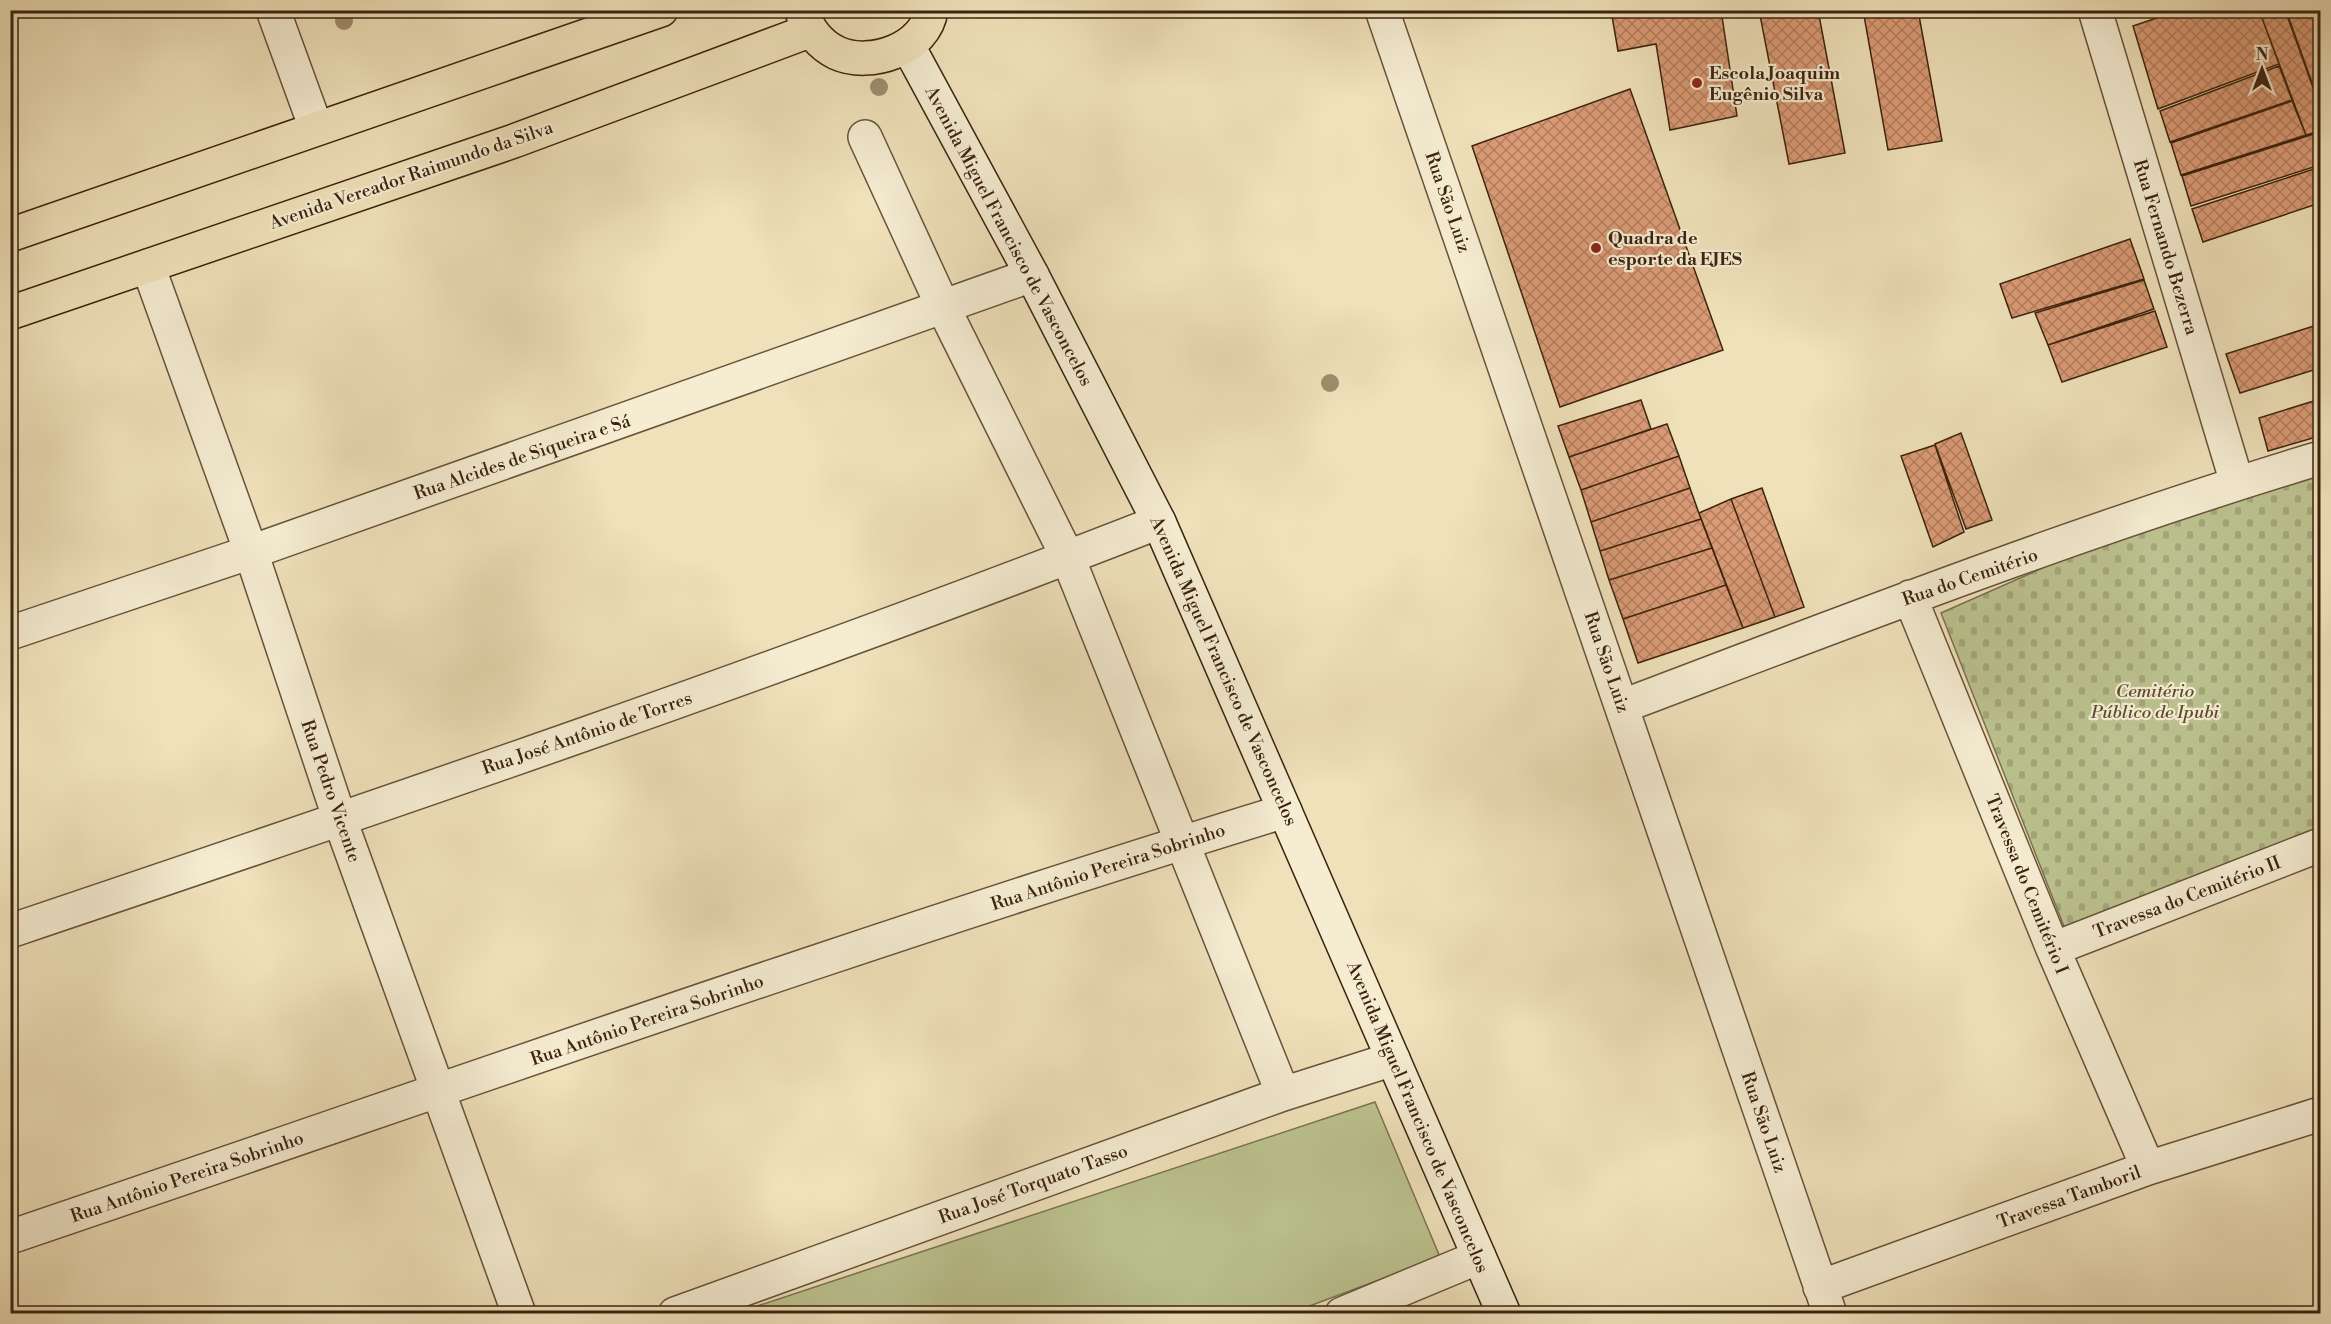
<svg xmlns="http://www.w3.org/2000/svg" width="2331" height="1324" viewBox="0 0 2331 1324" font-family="'Libre Bodoni',serif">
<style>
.green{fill:#bbc28f;stroke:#7b724f;stroke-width:1.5}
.cemetery{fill:url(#cemetery-stones);stroke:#7b724f;stroke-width:1.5}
.building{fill:url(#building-cross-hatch);stroke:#3b230f;stroke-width:1.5}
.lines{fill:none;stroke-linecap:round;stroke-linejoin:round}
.street-casing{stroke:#68523a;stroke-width:36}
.secondary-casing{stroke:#3b230f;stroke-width:36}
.primary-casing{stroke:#3b230f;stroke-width:36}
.street{stroke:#f5ecd2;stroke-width:33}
.secondary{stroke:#f5ecd2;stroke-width:33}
.primary{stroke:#efe1ba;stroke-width:33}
.tree{fill:#9e8e6e}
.poi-dot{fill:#8f2418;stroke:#f5ecd2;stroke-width:2}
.labels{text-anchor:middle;stroke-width:4.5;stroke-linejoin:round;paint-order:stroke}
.poi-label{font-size:18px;font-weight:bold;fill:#3b230f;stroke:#f5ecd2;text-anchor:start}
.street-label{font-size:18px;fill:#3b230f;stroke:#f5ecd2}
.park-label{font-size:18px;font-style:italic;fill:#5b4b2f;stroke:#f5ecd2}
</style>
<defs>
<pattern id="cemetery-stones" width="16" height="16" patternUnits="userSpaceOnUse" patternTransform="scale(1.5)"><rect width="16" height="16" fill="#bbc28f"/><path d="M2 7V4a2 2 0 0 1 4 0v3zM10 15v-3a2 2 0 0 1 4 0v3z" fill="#a2a67a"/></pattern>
<pattern id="building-cross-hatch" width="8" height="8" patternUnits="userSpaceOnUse" patternTransform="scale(1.5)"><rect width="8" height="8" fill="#db9b76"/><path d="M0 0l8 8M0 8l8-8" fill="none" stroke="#b37e5f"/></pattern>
</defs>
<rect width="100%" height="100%" fill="#efe1ba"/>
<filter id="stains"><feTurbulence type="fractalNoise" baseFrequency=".00333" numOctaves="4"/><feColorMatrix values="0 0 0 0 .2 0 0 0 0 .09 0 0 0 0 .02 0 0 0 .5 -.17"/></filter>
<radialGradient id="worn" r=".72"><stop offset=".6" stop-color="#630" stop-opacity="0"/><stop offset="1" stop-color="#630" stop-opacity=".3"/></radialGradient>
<path class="green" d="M1375,1102L1440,1257L1291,1313L733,1314Z"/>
<path class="cemetery" d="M2320,468V830L2065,929L1941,613L2072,555Z"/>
<path class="building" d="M1611,10H1721L1737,116L1670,130L1656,44L1618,51Z
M1759,10H1818L1845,153L1789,164Z
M1863,10H1918L1942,141L1888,150Z
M2180,10H2259L2279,64L2158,109L2133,26Z
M2259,10H2285L2320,107V131L2306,135Z
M2286,10H2315L2320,26V105Z
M2279,66L2292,100L2170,142L2160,111Z
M1630,89L1723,350L1560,407L1472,146Z
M2292,101L2306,135L2181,175L2171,143Z
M2320,132V165L2191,206L2182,176Z
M2320,167V203L2203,242L2192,209Z
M2130,239L2144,279L2012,318L2000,284Z
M2144,280L2154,309L2048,345L2035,313Z
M2155,311L2167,347L2062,382L2048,345Z
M2320,324V368L2240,393L2226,354Z
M2320,399V436L2268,451L2259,418Z
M1641,400L1651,429L1569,457L1558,426Z
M1667,424L1679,456L1581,490L1569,457Z
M1961,433L1992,520L1966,529L1935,444Z
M1935,445L1964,532L1933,547L1901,456Z
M1679,456L1690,488L1591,522L1581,490Z
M1690,488L1701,519L1600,551L1591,522Z
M1762,488L1804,607L1775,617L1731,499Z
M1731,499L1775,617L1743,628L1699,513Z
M1701,519L1712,548L1609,580L1600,551Z
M1712,548L1726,585L1623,619L1609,580Z
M1726,585L1743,628L1638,663L1623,619Z"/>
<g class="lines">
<g class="street-casing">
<path id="street" d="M273,10L316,128
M1382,10L1830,1314
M2095,10L2237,483
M865,137L944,309L1068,558L1283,1094
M148,266L251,552L340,820L519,1314
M1910,597L2053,949L2148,1168
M10,633L251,552L1032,275
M1623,706C1853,619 2084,529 2320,458
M10,931C396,801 780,670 1159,522
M2053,949L2320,845
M10,1237C435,1093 857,942 1285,811
M1820,1287L2148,1168L2320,1114
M675,1314L1283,1094L1393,1059
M1342,1314L1479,1257"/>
</g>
<g class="secondary-casing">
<path id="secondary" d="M908,46L1032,275L1159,522L1504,1314"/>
</g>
<g class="primary-casing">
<path id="primary" d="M802,12C808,29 820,45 837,53C870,68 926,49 931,10
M10,235L661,10
M10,313L514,141L809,31"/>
</g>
<use href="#street" class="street"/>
<use href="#secondary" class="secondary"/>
<use href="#primary" class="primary"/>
</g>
<g class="tree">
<circle cx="344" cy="21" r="9"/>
<circle cx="879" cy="87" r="9"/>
<circle cx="1330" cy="383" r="9"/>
</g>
<g class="poi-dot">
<circle cx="1697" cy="83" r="6"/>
<circle cx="1596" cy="248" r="6"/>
</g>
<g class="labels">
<g class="poi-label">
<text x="1709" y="79">Escola Joaquim<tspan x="1709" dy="21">Eugênio Silva</tspan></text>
<text x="1608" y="244">Quadra de<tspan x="1608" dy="21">esporte da EJES</tspan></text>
</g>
<g class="street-label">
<text transform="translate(411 175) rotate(-19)" y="6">Avenida Vereador Raimundo da Silva</text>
<text transform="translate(1448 202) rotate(71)" y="6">Rua São Luiz</text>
<text transform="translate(1009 236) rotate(62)" y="6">Avenida Miguel Francisco de Vasconcelos</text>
<text transform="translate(2166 247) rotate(73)" y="6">Rua Fernando Bezerra</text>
<text transform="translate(522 457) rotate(-19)" y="6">Rua Alcides de Siqueira e Sá</text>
<text transform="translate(1970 577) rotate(-19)" y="6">Rua do Cemitério</text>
<text transform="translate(1607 662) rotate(71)" y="6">Rua São Luiz</text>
<text transform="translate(1224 671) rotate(66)" y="6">Avenida Miguel Francisco de Vasconcelos</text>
<text transform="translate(587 733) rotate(-19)" y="6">Rua José Antônio de Torres</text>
<text transform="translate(331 791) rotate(71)" y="6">Rua Pedro Vicente</text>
<text transform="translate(1108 867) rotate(-18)" y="6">Rua Antônio Pereira Sobrinho</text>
<text transform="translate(2027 884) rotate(68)" y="6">Travessa do Cemitério I</text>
<text transform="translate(2187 897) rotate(-21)" y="6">Travessa do Cemitério II</text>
<text transform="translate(647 1020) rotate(-19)" y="6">Rua Antônio Pereira Sobrinho</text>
<text transform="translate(1418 1117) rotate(67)" y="6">Avenida Miguel Francisco de Vasconcelos</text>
<text transform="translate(1764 1122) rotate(71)" y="6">Rua São Luiz</text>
<text transform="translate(187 1177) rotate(-19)" y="6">Rua Antônio Pereira Sobrinho</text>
<text transform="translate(1033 1184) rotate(-20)" y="6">Rua José Torquato Tasso</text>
<text transform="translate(2069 1197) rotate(-20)" y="6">Travessa Tamboril</text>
</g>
<g class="park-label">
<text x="2155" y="697">Cemitério<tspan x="2155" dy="21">Público de Ipubi</tspan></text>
</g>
</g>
<rect width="2331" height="1324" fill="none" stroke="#efe1ba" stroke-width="36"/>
<rect x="12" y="12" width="2307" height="1300" fill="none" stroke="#3b230f" stroke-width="3"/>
<rect x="18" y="18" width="2295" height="1288" fill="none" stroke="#3b230f" stroke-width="1.5"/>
<g transform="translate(2262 69)" stroke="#f5ecd2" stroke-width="4.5" paint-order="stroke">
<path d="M0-4.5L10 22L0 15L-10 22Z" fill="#3b230f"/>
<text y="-9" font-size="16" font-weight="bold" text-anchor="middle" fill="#3b230f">N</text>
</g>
<rect width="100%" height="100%" filter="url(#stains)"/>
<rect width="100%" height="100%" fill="url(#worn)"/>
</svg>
